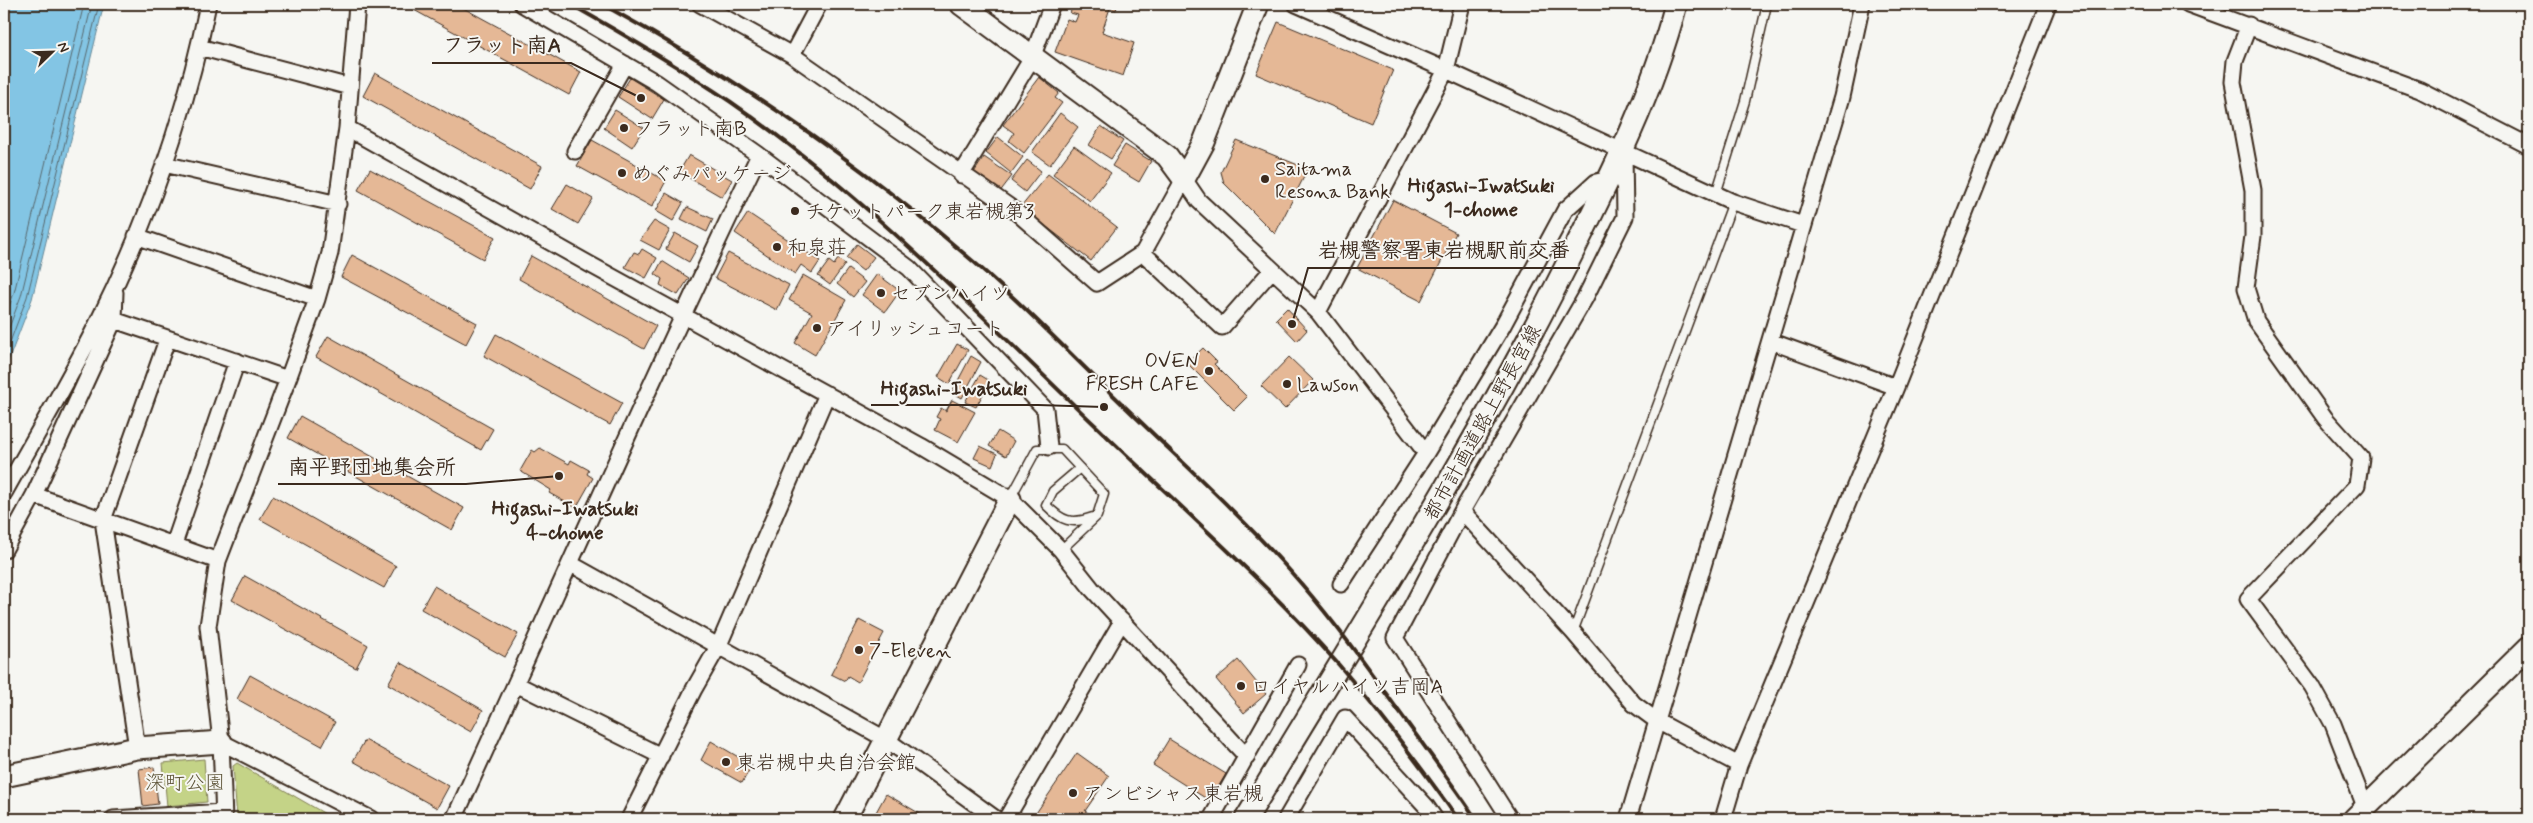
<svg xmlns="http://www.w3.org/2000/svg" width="2533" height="823" viewBox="0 0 2533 823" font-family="Mynerve,'Klee One',sans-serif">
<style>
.green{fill:#c4d387;stroke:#807e52}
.water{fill:#83c5e4;stroke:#668795}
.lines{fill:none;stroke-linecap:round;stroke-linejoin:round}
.shore{stroke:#58686d;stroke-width:1}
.building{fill:#e5b896;stroke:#3b2a1e}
.lane-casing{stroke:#3b2a1e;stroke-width:11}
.street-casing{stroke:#3b2a1e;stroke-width:19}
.secondary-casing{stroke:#3b2a1e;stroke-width:25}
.lane{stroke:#f6f6f2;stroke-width:8}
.street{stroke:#f6f6f2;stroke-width:15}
.secondary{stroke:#f6f6f2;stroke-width:21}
.rail{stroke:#3b2a1e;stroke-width:4}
.poi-dot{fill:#3b2a1e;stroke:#f6f6f2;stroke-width:2}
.labels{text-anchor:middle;stroke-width:4;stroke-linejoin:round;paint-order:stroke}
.poi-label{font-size:20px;fill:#3b2a1e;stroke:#f6f6f2;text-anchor:start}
.street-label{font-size:20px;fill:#3b2a1e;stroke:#f6f6f2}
.park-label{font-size:20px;fill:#5d5438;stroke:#f6f6f2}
.neighbourhood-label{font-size:21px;font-weight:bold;fill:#3b2a1e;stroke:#f6f6f2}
.leader{fill:none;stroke:#3b2a1e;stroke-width:2}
.callout-dot{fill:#3b2a1e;stroke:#f6f6f2;stroke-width:2}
.callout-label{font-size:21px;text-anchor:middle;font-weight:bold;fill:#3b2a1e;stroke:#f6f6f2;stroke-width:4;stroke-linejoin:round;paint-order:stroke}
</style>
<rect width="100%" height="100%" fill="#f6f6f2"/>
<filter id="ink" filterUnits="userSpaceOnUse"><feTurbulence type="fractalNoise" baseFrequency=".02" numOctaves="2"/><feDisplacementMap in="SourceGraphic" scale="10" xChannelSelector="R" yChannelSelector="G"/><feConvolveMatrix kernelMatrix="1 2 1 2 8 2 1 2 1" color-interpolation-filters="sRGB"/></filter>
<g filter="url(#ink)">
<path class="green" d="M204,759L207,802L167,806L163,763Z
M237,763L334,819H237L233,766Z"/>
<path class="water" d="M4,4H104L32,299L4,372Z"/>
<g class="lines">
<path class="shore" d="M4,320L14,293L84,4
M4,341L21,296L92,4
M4,358L27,297L99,4"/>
</g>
<path class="building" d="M403,4H456L581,72L569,95Z
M1074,4H1118L1116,10L1110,8L1102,32L1134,43L1123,76L1055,52L1067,19L1075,22L1078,15L1070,13Z
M1278,22L1393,70L1371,123L1256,74Z
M375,73L542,166L530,189L363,96Z
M1039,77L1059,93L1055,98L1062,103L1024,153L1009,141L1014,133L1003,125Z
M630,78L664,99L652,119L618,97Z
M615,110L644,128L632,147L604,128Z
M1060,113L1078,127L1050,165L1032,152Z
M1101,126L1123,141L1111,159L1089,145Z
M998,137L1023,157L1011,173L986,153Z
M592,140L666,181L652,207L577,166Z
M1236,140L1308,169L1275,234L1224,183L1221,172Z
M1125,145L1151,161L1139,182L1112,166Z
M1074,146L1111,173L1090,201L1053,174Z
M689,155L732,180L722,197L679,172Z
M984,157L1012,176L999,193L973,174Z
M1027,160L1041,171L1025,192L1011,181Z
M370,169L495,237L483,259L358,190Z
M1048,174L1117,227L1091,261L1021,207Z
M567,184L593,199L578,224L552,209Z
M666,193L683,203L673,221L656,211Z
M1393,200L1456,233L1421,301L1357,268Z
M687,207L713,219L707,232L681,219Z
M748,213L820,261L812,273L801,265L795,274L735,233Z
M654,221L670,230L659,250L640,240Z
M675,233L698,246L689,262L666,249Z
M857,244L874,257L863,271L846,258Z
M642,249L657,258L646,278L625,267L634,252L639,254Z
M728,253L789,285L777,310L715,278Z
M352,255L477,323L466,344L341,277Z
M531,256L656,326L644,349L519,279Z
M838,259L845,264L830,285L818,276L829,261L834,265Z
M662,261L689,278L678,295L660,285L662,279L655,274Z
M848,269L865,282L853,297L837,284Z
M877,274L900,291L885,312L862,295Z
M803,275L846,300L815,355L795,343L812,313L789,300Z
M1287,308L1307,330L1297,341L1276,319Z
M496,334L622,403L610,425L484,356Z
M328,336L493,429L481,450L316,357Z
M957,344L968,350L949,384L938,377Z
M1203,348L1217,362L1214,364L1247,397L1234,410L1187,363Z
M971,356L981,362L962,398L952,392Z
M1289,357L1313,380L1285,409L1261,386Z
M980,375L990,381L976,407L965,402Z
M952,400L975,412L958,442L935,430L940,419L936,417L941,408L946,411Z
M300,416L464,508L452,530L288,438Z
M998,431L1014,441L1006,456L989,446Z
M980,446L997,454L992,466L974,458Z
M540,448L569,464L571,460L589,470L587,474L593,478L576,508L549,493L551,490L520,471L532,450L535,452Z
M273,496L396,566L384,588L260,519Z
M245,576L368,645L356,668L232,600Z
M434,586L518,634L505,657L421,609Z
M859,620L884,633L858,682L848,676L845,681L831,674Z
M1238,660L1266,694L1244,713L1216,679Z
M400,662L483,710L471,732L388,684Z
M250,675L335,722L322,746L237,699Z
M1169,739L1226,774L1210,801L1153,765Z
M365,740L449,786L437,808L353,761Z
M711,741L752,765L742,783L701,760Z
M1077,753L1109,776L1085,811L1097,819H1032Z
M154,767L158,804L143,806L139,769Z
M886,794L929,819H883L875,814Z"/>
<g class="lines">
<g class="lane-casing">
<path id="lane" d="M1716,194L1745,101L1767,4
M1080,468L1053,491L1046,505C1062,521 1071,525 1093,517
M1011,497L1037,449H1062L1104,494L1097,516L1061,550
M1573,632L1733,202"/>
</g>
<g class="street-casing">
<path id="street" d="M700,4L792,55L1014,210L1097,283L1143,253L1184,179L1199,201L1318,312L1426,453
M1296,4L1446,70L1733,202L1803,225
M2188,4L2420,90L2529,146
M2249,25L2235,61L2233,82L2253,190V236L2246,288L2256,321L2325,418L2361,458L2357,485L2248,599L2312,686L2333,724L2366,809
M199,47L350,87
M792,55L819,4
M347,128L589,264L921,446L1010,499L1061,550L1092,589L1247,757
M575,151L625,64
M759,155L909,268L1045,409L1049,447
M164,164L338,204
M961,175L1032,58L1052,4
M136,236L317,299
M1143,253L1222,327L1272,270
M1318,312L1446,70L1462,4
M114,320L288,379
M1770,341L1896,387
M4,493C35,437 68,382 97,324C147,224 186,114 208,4
M34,495L218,561
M1462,511L1573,632L1634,704L1657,721L1739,765
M174,544L237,361
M4,550L34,495L114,320L115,292
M571,564L887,740L996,819
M1341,584L1426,453L1502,327L1565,210L1596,182L1610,179
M516,684L661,756
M221,742L371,819
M137,748L103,520L167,340
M113,819L223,812
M224,819L221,742L208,626L218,561L288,379L317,299L330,253L347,128L357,4
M454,819C555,598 653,375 759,155L657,83L522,4
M629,819L694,689L719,645L827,394
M1006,819L1122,621
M1211,819L1298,665
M1286,819L1345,718L1426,806L1435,819
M1510,819L1395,638L1462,511L1585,298L1625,217L1624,153
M1628,819L1842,97L1862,4
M1723,819L1739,765L1896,387L2048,4"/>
</g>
<g class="secondary-casing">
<path id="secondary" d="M961,4L1167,156L1184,179L1204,142L1258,4
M4,776L137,748L221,742
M845,819L1010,499
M1246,819C1356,636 1471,456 1567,264C1609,180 1652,96 1676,4
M2354,819L2529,647"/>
</g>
<use href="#lane" class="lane"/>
<use href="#street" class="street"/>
<use href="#secondary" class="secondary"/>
<path class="rail" d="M570,4C625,35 679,67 731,102C865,195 979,314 1096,426C1177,504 1264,580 1339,665C1381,714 1421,767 1458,819
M602,4C729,74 851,156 961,251C1015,296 1064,348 1115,397C1174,455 1236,510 1291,572C1325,610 1355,650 1384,691C1415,734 1447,776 1476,819"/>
</g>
</g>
<g class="poi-dot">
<circle cx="624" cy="128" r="5"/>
<circle cx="622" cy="173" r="5"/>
<circle cx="1265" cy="179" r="5"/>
<circle cx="795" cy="211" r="5"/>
<circle cx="777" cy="247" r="5"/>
<circle cx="881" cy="293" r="5"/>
<circle cx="817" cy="328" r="5"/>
<circle cx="1209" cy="371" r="5"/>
<circle cx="1287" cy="384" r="5"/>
<circle cx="859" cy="650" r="5"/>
<circle cx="1241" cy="686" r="5"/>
<circle cx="726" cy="762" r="5"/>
<circle cx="1073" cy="793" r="5"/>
</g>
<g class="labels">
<g class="poi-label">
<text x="634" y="135">フラット南B</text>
<text x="1275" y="175">Saitama<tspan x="1275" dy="23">Resona Bank</tspan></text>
<text x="632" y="180">めぐみパッケージ</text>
<text x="805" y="218">チケットパーク東岩槻第3</text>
<text x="787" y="254">和泉荘</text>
<text x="891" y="300">セブンハイツ</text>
<text x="827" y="335">アイリッシュコート</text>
<text x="1199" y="367" text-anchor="end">OVEN<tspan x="1199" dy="23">FRESH CAFE</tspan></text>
<text x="1297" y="391">Lawson</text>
<text x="869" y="657">7-Eleven</text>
<text x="1251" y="693">ロイヤルハイツ吉岡A</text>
<text x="736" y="769">東岩槻中央自治会館</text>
<text x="1083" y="800">アンビシャス東岩槻</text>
</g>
<g class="street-label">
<text transform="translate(1482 422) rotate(-61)" y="7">都市計画道路上野長宮線</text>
</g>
<g class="park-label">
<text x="185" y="789">深町公園</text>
</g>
<g class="neighbourhood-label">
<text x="1481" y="192">Higashi-Iwatsuki<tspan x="1481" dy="24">1-chome</tspan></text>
<text x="565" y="515">Higashi-Iwatsuki<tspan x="565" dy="24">4-chome</tspan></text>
</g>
</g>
<path class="leader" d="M641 98L571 63H432M1292 324L1308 268H1580M1104 407L1038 405H871M559 476L466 484H278"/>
<g class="callout-dot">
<circle cx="641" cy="98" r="5"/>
<circle cx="1292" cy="324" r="5"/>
<circle cx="1104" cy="407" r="5"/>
<circle cx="559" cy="476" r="5"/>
</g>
<g class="callout-label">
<text x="502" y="52">フラット南A</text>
<text x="1444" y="257">岩槻警察署東岩槻駅前交番</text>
<text x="954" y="395">Higashi-Iwatsuki</text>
<text x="372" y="474">南平野団地集会所</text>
</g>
<rect width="2533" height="823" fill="none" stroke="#f6f6f2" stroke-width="20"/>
<rect x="10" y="10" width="2513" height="803" fill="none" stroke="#3b2a1e" stroke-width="2" filter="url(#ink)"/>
<g transform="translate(52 52) rotate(67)" stroke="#f6f6f2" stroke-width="4" paint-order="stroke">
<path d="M0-4L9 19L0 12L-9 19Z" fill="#3b2a1e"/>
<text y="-8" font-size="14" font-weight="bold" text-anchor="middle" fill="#3b2a1e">N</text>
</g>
</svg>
